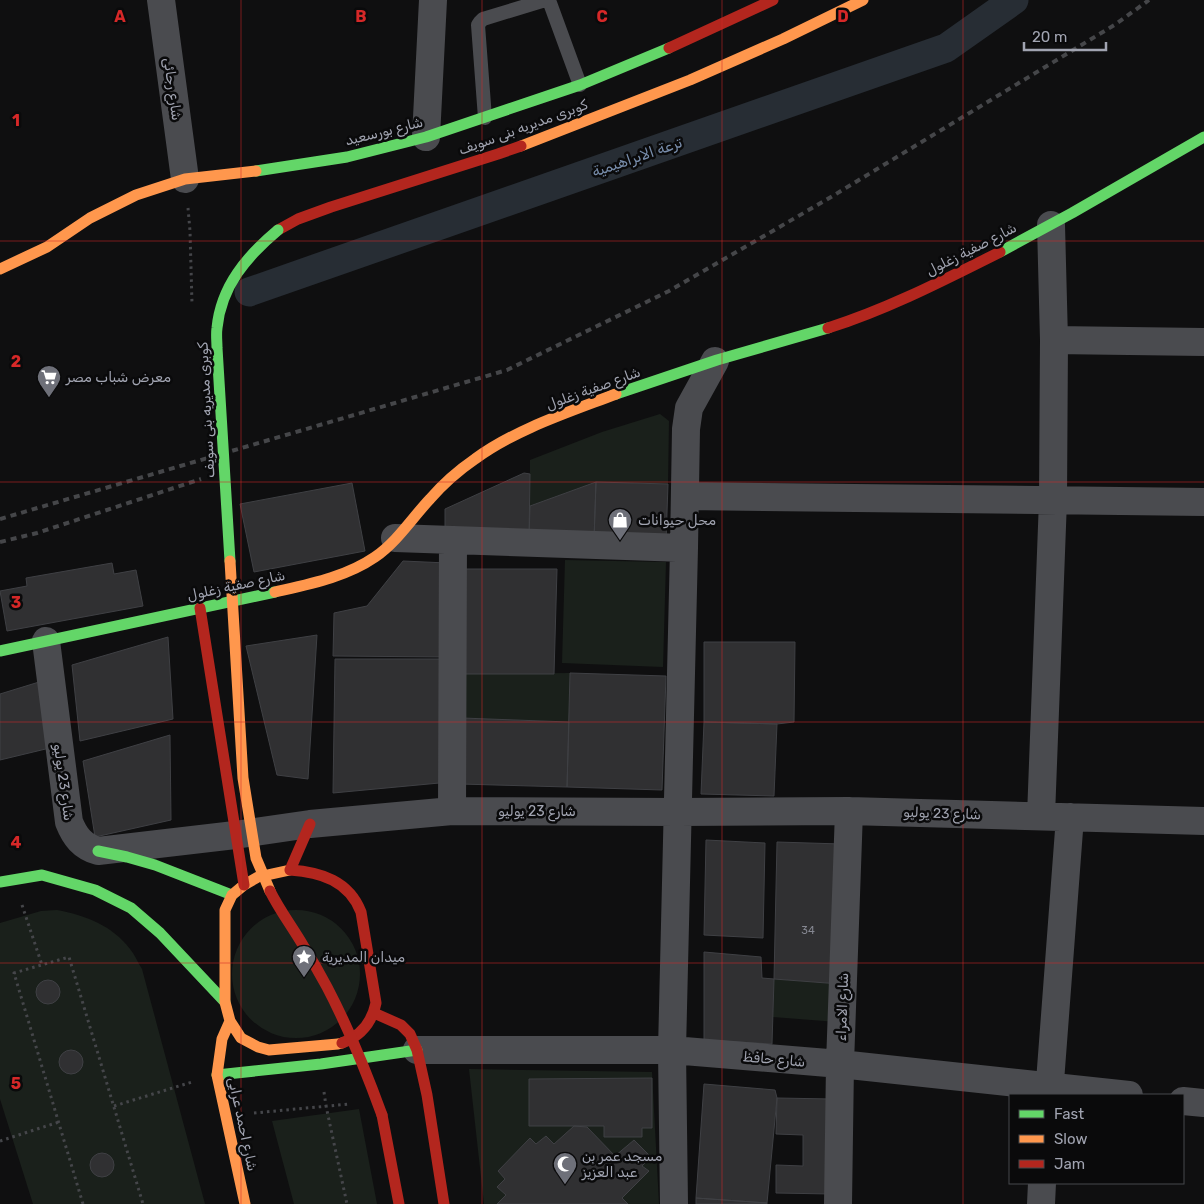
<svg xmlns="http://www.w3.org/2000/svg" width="1204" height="1204" viewBox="0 0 1204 1204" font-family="Rubik,'Noto Naskh Arabic',sans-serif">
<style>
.green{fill:#1a201b}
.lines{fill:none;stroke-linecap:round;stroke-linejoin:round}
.canal{stroke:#272d34;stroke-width:29}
.building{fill:#303032;stroke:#3f4044}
.path{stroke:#45464a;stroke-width:3;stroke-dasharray:2.5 4;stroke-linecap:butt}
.lane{stroke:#4a4b4f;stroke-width:14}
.street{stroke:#4a4b4f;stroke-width:28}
.fast{stroke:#63d668;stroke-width:11}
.slow{stroke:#ff974d;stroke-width:11}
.jam{stroke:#b3261e;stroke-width:11}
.rail{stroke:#454649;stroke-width:4;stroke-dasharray:6 5;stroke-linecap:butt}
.fast-bridge{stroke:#63d668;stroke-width:11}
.slow-bridge{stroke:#ff974d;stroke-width:11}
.jam-bridge{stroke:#b3261e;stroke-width:11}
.grid{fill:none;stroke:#d62828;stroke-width:1;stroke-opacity:0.55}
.labels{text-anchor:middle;stroke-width:5;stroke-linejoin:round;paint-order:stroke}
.number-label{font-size:11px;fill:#858791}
.street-label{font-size:14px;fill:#a1a4b1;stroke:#0a0a0b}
.poi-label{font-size:14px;fill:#a1a4b1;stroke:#0a0a0b;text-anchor:start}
.water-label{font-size:15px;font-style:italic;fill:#788dab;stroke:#0a0a0b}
.grid-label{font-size:16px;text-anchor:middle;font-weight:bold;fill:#d62828;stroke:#0a0a0b;stroke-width:5;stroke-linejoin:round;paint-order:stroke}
</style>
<rect width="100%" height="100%" fill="#0f0f10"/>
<path class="green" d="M660,414L669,421L668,484L596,482L530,506V460L602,432Z
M565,560L666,562L663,667L562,663Z
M570,673L569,722L462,718V674Z
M232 974a64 64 0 1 1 128 0a64 64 0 1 1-128 0Z
M57,910C85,915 113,926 130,949C135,955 138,963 142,969L205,1204H33L0,1099V923L41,911Z
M774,979L840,984L837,1022L773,1017Z
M469,1069L652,1072L659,1204H484Z
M359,1109L377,1204H294L272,1121Z"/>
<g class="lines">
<path class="canal" d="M249,292L946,48L1014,0"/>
</g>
<path class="building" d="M524,473L530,474L529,539L445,537V509Z
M596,482L668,484L666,542L594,540Z
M596,482L594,540L529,539L530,506Z
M352,483L365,551L254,572L240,504Z
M403,561L447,563V657L333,656L334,613L367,606Z
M112,563L114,574L136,570L143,606L7,631L0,591L27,586L26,578Z
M464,569H557L554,674H462Z
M317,635L308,779L277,775L246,646Z
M168,637L173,719L80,741L72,665Z
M704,642H795L794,722L777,724L704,722Z
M335,659H449L450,782L333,793Z
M570,673L666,676L662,790L567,787Z
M39,682L54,747L0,760V694Z
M462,718L569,722L567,787L460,784Z
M704,722L777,724L774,796L701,794Z
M170,735L171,820L95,837L83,761Z
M706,840L765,843L763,938L704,935Z
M777,842L841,844L840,984L774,979Z
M704,952L761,957L762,978L774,979L772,1044L704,1040Z
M36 992a12 12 0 1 1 24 0a12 12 0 1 1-24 0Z
M59 1062a12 12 0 1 1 24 0a12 12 0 1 1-24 0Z
M652,1078V1128H642V1137H604V1126H529V1079Z
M704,1084L775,1090L777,1098L767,1203L696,1198Z
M777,1098L832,1099L831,1194L776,1193V1165L803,1166V1135L776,1134Z
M574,1126L587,1127L615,1156L634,1140L651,1157L642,1166L649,1171L622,1198L628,1204H497L506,1195L497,1187L505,1179L498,1171L530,1138L536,1144L546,1136L554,1144Z
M90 1165a12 12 0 1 1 24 0a12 12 0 1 1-24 0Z
M696,1198L767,1203V1204H696Z"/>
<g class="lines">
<path class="path" d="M188,208L190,231L192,304
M22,905L42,965
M324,1092L326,1106L347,1204
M114,1106L192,1082
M254,1113L349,1104
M0,1141L59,1122
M83,1204L14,973L69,957L143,1204"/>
<path class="lane" d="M485,118L478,25L480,22L483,19L542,1H546L550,3L580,85"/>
<path class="street" d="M161,0L185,179
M426,137L433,0
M1054,340L1204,342
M685,496L1204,502
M395,538L684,548
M46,641L69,822C75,837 82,846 98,851L235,835L310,824L452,811L678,812L849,811L1204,821
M452,811L453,540
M1041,816L1053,500L1054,340L1051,225
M417,1050H672L840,1064L1129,1095
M1049,1095L1070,817
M1183,1101L1204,1103
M674,1204L672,1050L684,548L686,429L689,408L715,361
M838,1204L840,1064L849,811
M1041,1204L1042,1183"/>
<path class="fast" d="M256,171L347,157L426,137L580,85L669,48
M1000,252L1072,213L1204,137
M616,394L717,360L828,328
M0,651L275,592
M98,851L127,857L155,865L232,895
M0,882L42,875L95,890L131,908L160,933L225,1002
M217,1075L321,1064L417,1050"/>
<path class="slow" d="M521,146L690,80L783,39L863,0
M0,269L47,247L90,218L136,195L185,179L256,171
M275,592C310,584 346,577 375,557C397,542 412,518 430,499C443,484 459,470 475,459C516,429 569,412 616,394
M290,870L258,877L244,885L232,895L225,910V1002L230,1021L241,1038L258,1047L269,1050L338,1044L342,1043
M230,1021L222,1039L217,1075L245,1204"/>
<path class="jam" d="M669,48L773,0
M278,230L298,219L331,207L498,154L521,146
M828,328C888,309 944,280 1000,252
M200,608L244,885
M290,870C321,872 349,881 361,912L376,1003C372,1022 361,1036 342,1043
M290,870L310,824
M374,1013L401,1025L410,1034L417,1050L427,1095L444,1204
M382,1115L399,1204"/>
<path class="rail" d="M0,519L507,370L669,291L826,200L1116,24L1149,0
M0,542L37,533L201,479"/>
<path class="fast-bridge" d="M230,561L217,348C217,341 216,335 217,328C221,286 247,256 278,230"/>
<path class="slow-bridge" d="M230,561L243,778L256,858L270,891"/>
<path class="jam-bridge" d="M270,891C280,911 293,928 304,947C312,960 320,974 327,987C349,1029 366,1071 382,1115"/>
</g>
<path class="grid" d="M241,0V1204M482,0V1204M722,0V1204M963,0V1204M0,241H1204M0,482H1204M0,722H1204M0,963H1204"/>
<defs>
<g id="supermarket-pin" transform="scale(1.25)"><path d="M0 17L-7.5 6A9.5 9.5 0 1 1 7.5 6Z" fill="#6e7079" stroke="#0a0a0b"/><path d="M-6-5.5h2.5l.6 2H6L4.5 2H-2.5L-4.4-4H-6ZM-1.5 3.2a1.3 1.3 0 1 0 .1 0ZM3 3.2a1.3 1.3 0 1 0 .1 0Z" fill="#fff"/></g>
<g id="shop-pin" transform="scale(1.25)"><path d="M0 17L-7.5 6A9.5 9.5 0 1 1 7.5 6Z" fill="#6e7079" stroke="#0a0a0b"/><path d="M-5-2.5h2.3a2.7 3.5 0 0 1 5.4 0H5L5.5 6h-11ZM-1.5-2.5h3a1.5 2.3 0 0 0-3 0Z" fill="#fff"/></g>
<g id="sight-pin" transform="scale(1.25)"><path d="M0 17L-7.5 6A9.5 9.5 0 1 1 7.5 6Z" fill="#6e7079" stroke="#0a0a0b"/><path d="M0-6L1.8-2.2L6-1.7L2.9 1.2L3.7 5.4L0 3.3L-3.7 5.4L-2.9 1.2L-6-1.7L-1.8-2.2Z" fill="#fff"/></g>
<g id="mosque-pin" transform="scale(1.25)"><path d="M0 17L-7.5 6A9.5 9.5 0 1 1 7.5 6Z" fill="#6e7079" stroke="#0a0a0b"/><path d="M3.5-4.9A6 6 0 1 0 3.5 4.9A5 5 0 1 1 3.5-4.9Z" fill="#fff"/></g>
</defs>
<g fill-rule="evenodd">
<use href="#supermarket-pin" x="49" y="377"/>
<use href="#shop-pin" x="620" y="520"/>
<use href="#sight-pin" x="304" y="957"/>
<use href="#mosque-pin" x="565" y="1164"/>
</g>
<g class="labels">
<g class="number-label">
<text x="808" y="934">34</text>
</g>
<g class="street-label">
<text transform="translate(173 89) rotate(82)" y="5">شارع رجائى</text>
<text transform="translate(523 127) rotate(-20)" y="5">كوبرى مديريه بنى سويف</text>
<text transform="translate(384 131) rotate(-14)" y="5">شارع بورسعيد</text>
<text transform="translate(971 249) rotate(-27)" y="5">شارع صفية زغلول</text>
<text transform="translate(593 388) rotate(-20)" y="5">شارع صفية زغلول</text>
<text transform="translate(206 410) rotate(-93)" y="5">كوبرى مديريه بنى سويف</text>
<text transform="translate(236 585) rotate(-12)" y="5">شارع صفية زغلول</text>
<text transform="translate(64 782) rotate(82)" y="5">شارع 23 يوليو</text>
<text x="537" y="816">شارع 23 يوليو</text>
<text transform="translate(942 813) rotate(2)" y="5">شارع 23 يوليو</text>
<text transform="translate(842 1007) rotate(-88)" y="5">شارع الامراء</text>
<text transform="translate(774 1059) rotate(5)" y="5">شارع حافظ</text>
<text transform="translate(243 1124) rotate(78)" y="5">شارع احمد عرابى</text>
</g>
<g class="poi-label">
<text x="66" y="382">معرض شباب مصر</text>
<text x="638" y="525">محل حيوانات</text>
<text x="322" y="962">ميدان المديرية</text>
<text x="582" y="1161">مسجد عمر بن<tspan x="582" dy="16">عبد العزيز</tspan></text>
</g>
<g class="water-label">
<text transform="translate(637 157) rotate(-19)" y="5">ترعة الابراهيمية</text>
</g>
</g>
<g class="grid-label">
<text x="120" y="22">A</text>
<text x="361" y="22">B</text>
<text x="602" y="22">C</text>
<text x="843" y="22">D</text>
<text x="16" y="126">1</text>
<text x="16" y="367">2</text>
<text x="16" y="608">3</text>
<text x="16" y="848">4</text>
<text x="16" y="1089">5</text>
</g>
<rect x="1009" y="1094" width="175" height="90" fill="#0a0a0b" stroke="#46484d"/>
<rect x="1019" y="1110" width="25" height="8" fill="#63d668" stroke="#46484d"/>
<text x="1054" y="1119" font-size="15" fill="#a1a4b1">Fast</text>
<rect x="1019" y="1135" width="25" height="8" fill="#ff974d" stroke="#46484d"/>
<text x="1054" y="1144" font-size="15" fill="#a1a4b1">Slow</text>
<rect x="1019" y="1160" width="25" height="8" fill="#b3261e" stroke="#46484d"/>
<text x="1054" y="1169" font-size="15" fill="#a1a4b1">Jam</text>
<path d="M1024 42v8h82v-8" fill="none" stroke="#a1a4b1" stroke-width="2.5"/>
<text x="1032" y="42" font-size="15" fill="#a1a4b1" stroke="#0a0a0b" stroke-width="4" paint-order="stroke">20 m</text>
</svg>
